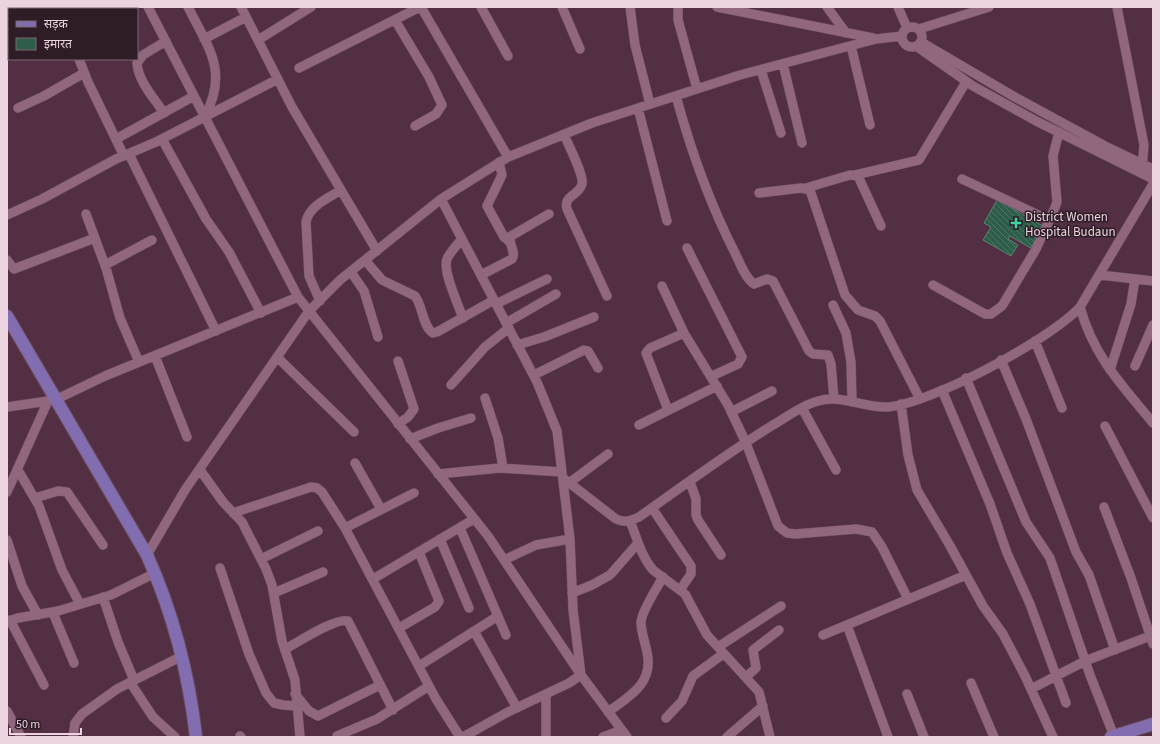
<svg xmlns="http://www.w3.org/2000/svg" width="1160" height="744" viewBox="0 0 1160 744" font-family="'Source Sans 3','Noto Sans Devanagari',sans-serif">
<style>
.building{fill:url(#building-back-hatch);stroke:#568671}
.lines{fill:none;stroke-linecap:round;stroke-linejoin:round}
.minor-casing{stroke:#6e4f60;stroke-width:10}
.major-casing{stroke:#6e4f60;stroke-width:14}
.minor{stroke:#90677d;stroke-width:9}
.major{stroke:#826db0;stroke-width:12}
.poi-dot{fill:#42d4a0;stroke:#2e1d27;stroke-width:1.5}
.labels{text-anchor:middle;stroke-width:3;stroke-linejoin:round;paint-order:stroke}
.poi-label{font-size:13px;fill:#ebd3df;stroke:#2e1d27;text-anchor:start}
</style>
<defs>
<pattern id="building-back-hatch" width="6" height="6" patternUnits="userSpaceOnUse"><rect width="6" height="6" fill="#2e5d4a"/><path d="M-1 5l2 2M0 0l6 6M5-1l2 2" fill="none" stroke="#4c7364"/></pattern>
</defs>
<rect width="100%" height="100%" fill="#532f44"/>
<path class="building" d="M997,200L1043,226L1031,248L1010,236L1008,239L1018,245L1011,256L983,240L991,227L984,223Z"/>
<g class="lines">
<g class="minor-casing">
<path id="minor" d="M62,7L63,9
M148,7L298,297L488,536L581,675L627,737
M188,7C208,47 229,71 205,116
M241,7L292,107L377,251
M421,7L508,157
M481,7L508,56
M562,7L580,49
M630,7L635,45L650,104
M678,7V20L697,89
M717,7L873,38
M827,7L846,33
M898,7L907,28
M1117,7L1144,145L1142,169
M395,20L429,77L442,105L436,114L415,126
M902 37a10 10 0 1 1 20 0a10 10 0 1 1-20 0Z
M919,29L989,7
M204,39L246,17
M258,40L311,7
M921,42L1013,96L1105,146L1153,169
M851,46L870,125
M916,46L973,86L1038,122L1153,179
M79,59L88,82L124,156
M783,64L802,143
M299,68L420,7
M761,70L781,133
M676,96C691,151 709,202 735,253C740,263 745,278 754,284L767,279L773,281L809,351L813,354L828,355L831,364L834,399
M18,108L44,96L84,73
M638,108L667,221
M164,113C154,98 138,81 137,63L143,55L166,41
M564,134C568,145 584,174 582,184C579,196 563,195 567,209L607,296
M116,139L194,96
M162,139L206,219L229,252L261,313
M129,154L216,331
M499,162L502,175L487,206L504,237L510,242
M855,175L919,160L966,82
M962,179L1049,220
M806,188L850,175L858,176L881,226
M759,193L801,188L810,190L845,295L858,310L875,316L880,321L920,399
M441,199L537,382L557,431L570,539L573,610L581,675L569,683L508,712L463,737
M86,214L106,268L120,318L139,362
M7,215L42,199L116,159L156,142L278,79
M462,239C457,245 450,252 447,259C442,271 459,306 463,318
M687,248L742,357L738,364L712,376
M7,260L14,269L95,238
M365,260L382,280L415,296C423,306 422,326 433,333L437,332L494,300
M105,265L152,240
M351,272L364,291L378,337
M481,275L512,259C517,251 507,244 511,236L549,214
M1100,275L1153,281
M933,285L985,314H991L1002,306L1036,249L1054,210L1057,202L1053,156L1059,132
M662,286L684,333L728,405L746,443L778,526L787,533L795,534L856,529L872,532L882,547L908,599
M320,301L309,276L306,222C309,206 328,198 341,190
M496,304L547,279
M833,305L846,333L851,362L852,402
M1080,307C1094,357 1121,384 1153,423
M506,323L556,294
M1035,341L1062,408
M517,345L544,337L594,317
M155,356L187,437
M277,357L354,432
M1001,360L1026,419L1076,552L1089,575L1115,650
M398,361L414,409L408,417L398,424
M1135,366L1153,325
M1110,370L1131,304L1135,279
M534,375L584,350L588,351L598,368
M966,378L1026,522L1050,558L1090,675L1114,736
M451,385L485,347L509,328
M942,390L990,504L1007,553L1030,604L1066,703
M485,398L498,438L503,468
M901,404L908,455L917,490L949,544L983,606L1003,634L1025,676L1053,737
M7,407L55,400L105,376L298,297
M802,408L836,470
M668,410L646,353L650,348L684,333
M731,412L772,391
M639,425L717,386
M1105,426L1153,518
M410,439L438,428L471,418
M355,463L381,509
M18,470L39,506L62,570L80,604
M200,470L223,502L242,522L266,569L272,585L282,641L295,680L300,737
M438,474L500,468L562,472
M563,478L616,519C625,523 630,521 639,517C683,486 727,453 773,425C787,417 802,405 818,401C841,394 863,408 887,407C931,404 1051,339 1080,307L1153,184
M690,482L696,499V515L698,520L721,555
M569,483L608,454
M7,492L48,401
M35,498L58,491L67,492L103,545
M1104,507L1131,578L1153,644
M652,508L691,566V574L680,590
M233,513L311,487L317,488L322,492L345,528L436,699L460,737
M630,521C637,538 641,556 653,570L685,594L707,635L759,692L770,737
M345,528L414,493
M460,528L506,635
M440,539L469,608
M7,540L22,586L38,615
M147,555L185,490L309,311L340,280L441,199L508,157L592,123L740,75L876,39L902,36
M261,559L318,531
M504,560L536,545L570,539
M220,568L249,654L266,693L274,703L283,705L296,706
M373,579L474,519
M274,593L323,572
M572,593L592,585L610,575L638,543
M103,597L118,642L134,680
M53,613L74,663
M10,620L44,685
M7,622L18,618L58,611L111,595L155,573
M847,625L888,737
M399,628L435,607L439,601L419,552
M474,631L517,708
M823,635L966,575
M718,647L781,606
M285,649C297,643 336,617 348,621L393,710
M419,666L498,616
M746,677L756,668L753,650L779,630
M130,682L153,717L175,737
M971,683L994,737
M1031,689L1085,661L1150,636
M295,694L309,711L318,716L380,685
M546,694V737
M907,694L924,737
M7,711L21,737
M608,712C630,696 654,683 647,652C645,642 641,632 641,622C642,610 657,588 663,577
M666,718L682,701L693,676L723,654
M240,736L241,737
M337,736L377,719L429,686
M73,737L75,723L82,714L117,689L182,656
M603,737L622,730
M727,737L763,706"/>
</g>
<g class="major-casing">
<path id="major" d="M7,316L147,555C173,613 189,675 196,737
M1111,737L1153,724"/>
</g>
<use href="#minor" class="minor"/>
<use href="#major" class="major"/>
</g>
<path class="poi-dot" d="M1014 217h4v4h4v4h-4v4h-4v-4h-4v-4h4z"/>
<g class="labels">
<g class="poi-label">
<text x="1025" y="221">District Women<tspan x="1025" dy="15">Hospital Budaun</tspan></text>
</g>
</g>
<rect width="1160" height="744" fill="none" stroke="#ebd3df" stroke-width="16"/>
<rect x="8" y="8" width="130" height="52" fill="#2e1d27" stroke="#7a6671"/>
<rect x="16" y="21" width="20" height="6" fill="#826db0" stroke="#7a6671"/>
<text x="44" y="28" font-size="12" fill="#ebd3df">सड़क</text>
<rect x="16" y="38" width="20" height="12" fill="#2e5d4a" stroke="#7a6671"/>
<text x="44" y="48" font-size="12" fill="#ebd3df">इमारत</text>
<path d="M10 728v6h71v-6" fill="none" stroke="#ebd3df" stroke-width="2"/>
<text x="16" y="728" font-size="12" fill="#ebd3df" stroke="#2e1d27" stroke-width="3" paint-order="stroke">50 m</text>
</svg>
